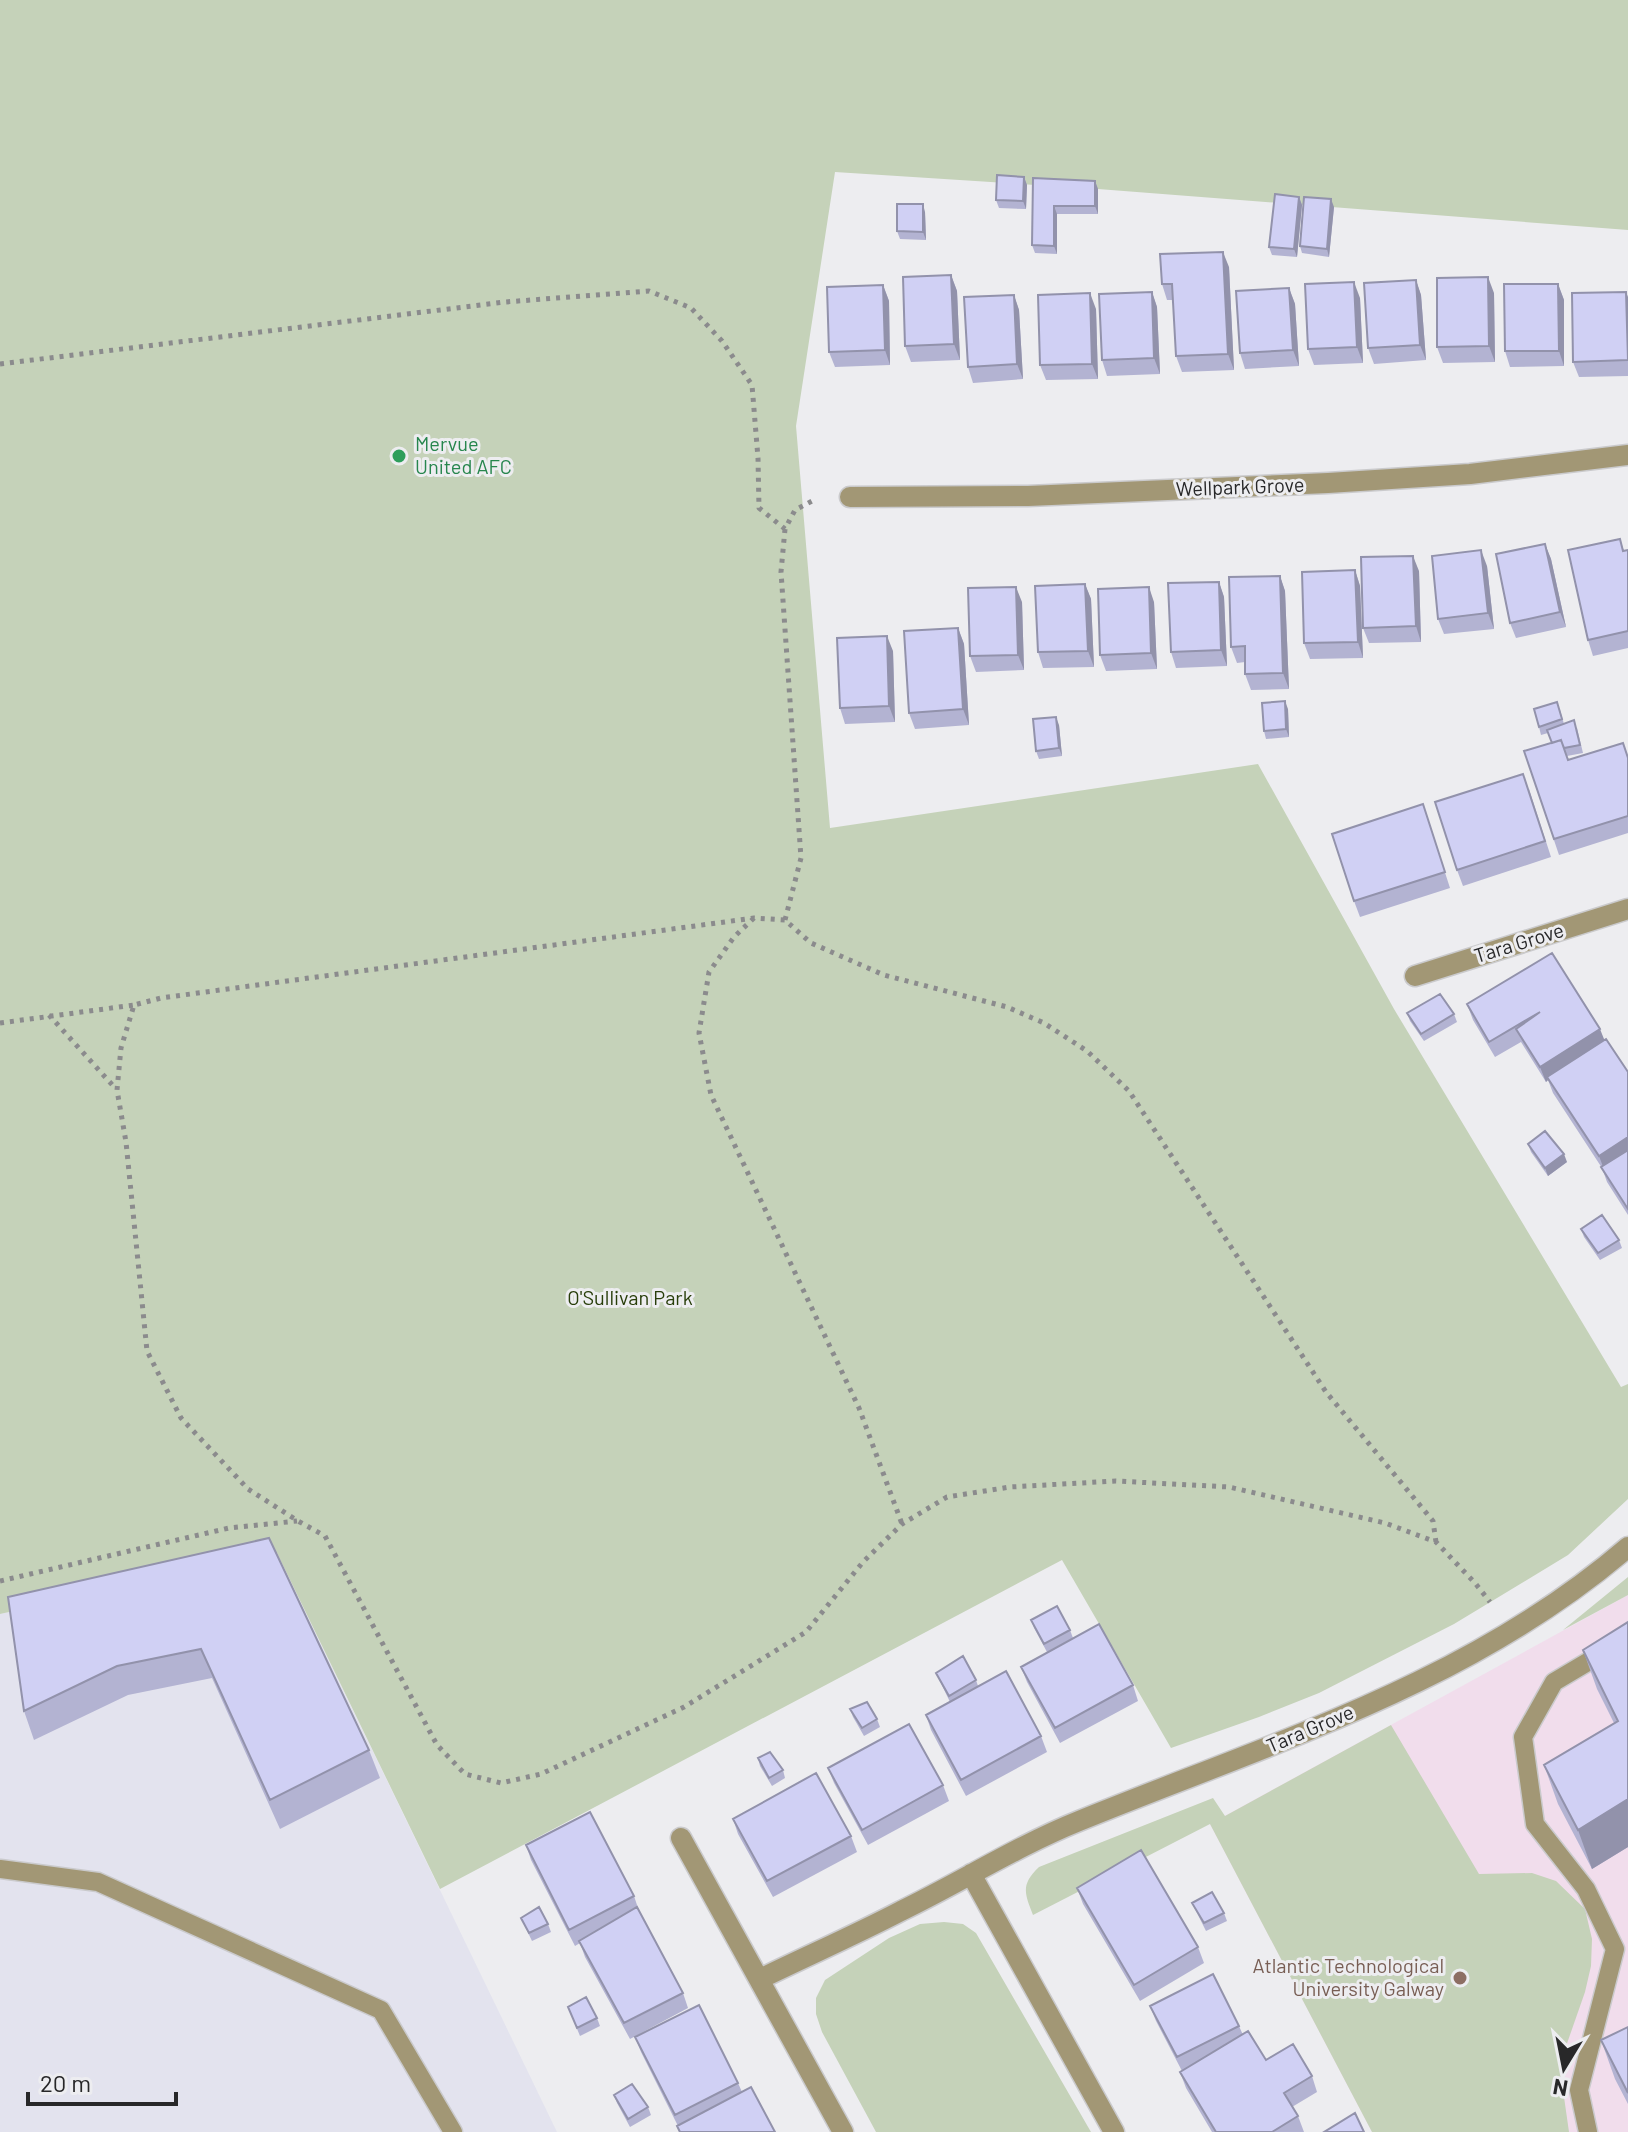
<svg xmlns="http://www.w3.org/2000/svg" width="1628" height="2132" viewBox="0 0 1628 2132" font-family="Barlow,sans-serif">
<style>
.built{fill:#e3e3ee}
.education{fill:#f1ddec}
.green{fill:#c5d2b9}
.lines{fill:none;stroke-linecap:round;stroke-linejoin:round}
.lane-casing{stroke:#cacacc;stroke-width:21}
.street-casing{stroke:#cacacc;stroke-width:23}
.path{stroke:#8b8b8d;stroke-width:5;stroke-dasharray:4 6;stroke-linecap:butt}
.lane{stroke:#a29775;stroke-width:18}
.street{stroke:#a29775;stroke-width:20}
.wall{fill:#b3b3d2}
.shaded-wall{fill:#9292ab}
.building{fill:#d0d0f4;stroke:#9292ab;stroke-width:2}
.leisure-dot{fill:#2e9e5b;stroke:#ededf0;stroke-width:3}
.education-dot{fill:#8d6e63;stroke:#ededf0;stroke-width:3}
.labels{text-anchor:middle;stroke-width:6;stroke-linejoin:round;paint-order:stroke}
.leisure-label{font-size:20px;fill:#27864d;stroke:#ededf0;text-anchor:start}
.street-label{font-size:20px;fill:#282829;stroke:#ededf0}
.park-label{font-size:20px;fill:#283e0a;stroke:#ededf0}
.education-label{font-size:20px;fill:#785e54;stroke:#ededf0;text-anchor:end}
</style>
<rect width="100%" height="100%" fill="#ededf0"/>
<path class="built" d="M277,1553L557,2132H0V1614Z"/>
<path class="education" d="M1628,1595V2132H1372L1210,1824Z"/>
<path class="green" d="M0,0H1628V230L1098,189L835,172L796,426L830,828L1258,764L1394,1009L1621,1387L1628,1384V1499L1568,1555L1454,1624L1319,1693L1259,1717L1171,1748L1062,1560L440,1889L277,1553L0,1614Z
M1628,1577V1595L1563,1630Z
M1391,1725L1479,1874L1532,1873L1556,1881L1585,1909L1592,1939L1591,1966L1585,1992L1564,2052L1562,2083L1569,2132H1372L1210,1824L1033,1915C1025,1894 1020,1885 1039,1867L1213,1798L1225,1816Z
M944,1922L963,1924L976,1933L1091,2132H876L822,2032L816,2014V1998L825,1980L889,1938L920,1924Z"/>
<g class="lines">
<g class="lane-casing">
<path id="lane" d="M0,1869L98,1882L381,2010L453,2132
M1588,2132L1579,2090L1615,1949L1586,1889L1535,1824L1523,1737L1554,1682L1628,1638"/>
</g>
<g class="street-casing">
<path id="street" d="M850,497L1028,496L1328,483L1470,474L1628,455
M1415,976L1628,909
M681,1838L843,2132
M971,1874L1114,2132
M760,1979C807,1956 855,1935 901,1911C961,1882 1017,1846 1079,1821C1270,1743 1469,1684 1628,1547"/>
</g>
<path class="path" d="M0,364L505,302L649,291L691,308L722,341L752,385L758,458L759,508L785,529L795,510L814,500
M754,918L734,937L709,972L699,1033L711,1095L859,1408L902,1524
M785,920L801,858L781,572L785,529
M49,1015L116,1089
M0,1023L134,1005
M1436,1542L1433,1521L1326,1392L1129,1091L1087,1051L1044,1023L1007,1007L884,975L811,943L785,920L754,918L161,998L134,1005L121,1048L117,1090L126,1142L147,1351L181,1418L248,1489L298,1521L325,1536L437,1745L465,1774L501,1783L541,1774L684,1707L806,1632L863,1562L902,1524L947,1497L1010,1487L1116,1481L1229,1487L1385,1523L1436,1542L1475,1583L1490,1602
M0,1581L229,1528L297,1521"/>
<use href="#lane" class="lane"/>
<use href="#street" class="street"/>
</g>
<path class="wall" d="M1024,177L1027,185L1026,209L999,208L996,200Z
M1033,178L1095,181L1098,189V214H1057V254L1035,253L1032,245Z
M1299,197L1302,205L1297,257L1272,255L1269,247Z
M1334,207L1329,257L1302,253L1300,246Z
M925,212L926,240L900,239L897,231Z
M1229,267L1234,370L1182,372L1176,356L1173,300H1167L1162,284Z
M951,275L957,291L960,360L911,362L905,346Z
M1416,280L1421,295L1426,360L1374,364L1368,348Z
M1558,284L1564,300V366L1510,367L1505,351Z
M883,285L889,301L890,365L835,367L829,352Z
M1289,288L1295,304L1299,366L1245,369L1240,353Z
M1152,292L1157,307L1160,374L1107,376L1102,360Z
M1494,293L1495,362L1443,363L1437,347Z
M1014,295L1019,310L1023,379L973,383L968,367Z
M1628,297V376L1579,377L1573,362Z
M1360,298L1363,363L1314,365L1308,349Z
M1096,309L1098,379L1046,380L1040,365Z
M1620,539L1624,551L1628,550V648L1593,656L1588,640Z
M1545,544L1551,559L1566,627L1516,638L1510,623Z
M1487,566L1494,629L1444,634L1438,619Z
M1355,570L1360,586L1363,658L1310,659L1304,643Z
M1419,571L1421,642L1369,643L1363,628Z
M1280,576L1285,591L1289,689L1251,690L1245,674V662L1237,663L1231,647Z
M1219,582L1224,597L1227,666L1176,668L1171,652Z
M1085,584L1091,599L1094,667L1043,668L1038,652Z
M1022,602L1024,670L976,672L970,656Z
M1154,602L1157,669L1106,671L1100,655Z
M958,628L964,644L969,725L915,729L909,713Z
M893,651L895,722L845,724L840,708Z
M1288,709L1289,737L1266,739L1264,731Z
M1560,710L1564,724L1577,728L1583,753L1567,756L1568,760L1628,756V833L1559,855L1524,751L1552,743L1548,733L1541,735L1539,727Z
M1059,725L1062,756L1039,759L1036,751Z
M1529,789L1551,857L1463,886L1457,870Z
M1428,820L1450,888L1360,917L1354,901Z
M1552,953L1604,1040L1628,1072V1215L1607,1182L1602,1168L1553,1093L1548,1080L1546,1082L1521,1042L1495,1057L1473,1020L1467,1004Z
M1407,1013L1454,1014L1457,1022L1424,1041L1410,1021Z
M1528,1144L1567,1162L1548,1176L1531,1152Z
M1581,1229L1619,1240L1622,1248L1600,1260L1584,1237Z
M269,1538L369,1750L380,1778L280,1829L212,1678L128,1695L34,1740L24,1711Z
M1031,1620L1070,1630L1073,1638L1047,1652L1034,1628Z
M1628,1622V1847L1592,1869L1558,1804L1544,1765L1614,1723L1597,1689L1583,1650Z
M1021,1667L1133,1685L1138,1701L1060,1743L1027,1682Z
M936,1673L976,1680L978,1686L1041,1736L1047,1752L966,1796L931,1730L926,1715L950,1702Z
M850,1709L877,1719L880,1727L864,1736L853,1717Z
M758,1758L783,1770L785,1778L772,1786L760,1766Z
M828,1768L943,1785L949,1801L868,1845L834,1783Z
M733,1819L851,1836L857,1852L773,1897L738,1834Z
M526,1845L634,1896L638,1908L683,1993L688,2008L630,2039L585,1957L580,1943L575,1946L531,1860Z
M1077,1888L1198,1947L1204,1963L1140,2001L1083,1904Z
M1192,1903L1224,1913L1227,1921L1206,1931Z
M521,1918L548,1924L551,1932L532,1941Z
M1150,2006L1239,2026L1243,2035L1266,2060L1312,2076L1317,2092L1292,2107L1298,2116L1304,2132H1212L1186,2088L1180,2072L1182,2071L1156,2021Z
M568,2007L597,2018L600,2026L580,2036Z
M1628,2027V2104L1615,2079L1601,2040Z
M635,2037L738,2083L742,2092L775,2132H679L678,2126L641,2052Z
M614,2095L648,2107L651,2115L630,2127L617,2103Z"/>
<path class="shaded-wall" d="M1024,177L1027,185L1026,209L1023,201Z
M1095,181L1098,189V214L1095,206Z
M1299,197L1302,205L1297,257L1294,249Z
M1331,199L1334,207L1329,257L1327,249Z
M923,204L925,212L926,240L923,232Z
M1054,206L1057,214V254L1054,246Z
M1223,252L1229,267L1234,370L1228,354Z
M951,275L957,291L960,360L954,344Z
M1488,277L1494,293L1495,362L1489,346Z
M1416,280L1421,295L1426,360L1420,345Z
M1354,282L1360,298L1363,363L1357,347Z
M1558,284L1564,300V366L1559,351Z
M883,285L889,301L890,365L885,350Z
M1289,288L1295,304L1299,366L1293,350Z
M1152,292L1157,307L1160,374L1154,358Z
M1626,292L1628,297V362V360Z
M1090,293L1096,309L1098,379L1092,364Z
M1014,295L1019,310L1023,379L1017,364Z
M1545,544L1551,559L1566,627L1560,612Z
M1481,550L1487,566L1494,629L1488,613Z
M1413,556L1419,571L1421,642L1416,626Z
M1355,570L1360,586L1363,658L1358,642Z
M1280,576L1285,591L1289,689L1283,673Z
M1219,582L1224,597L1227,666L1221,650Z
M1085,584L1091,599L1094,667L1088,651Z
M1016,587L1022,602L1024,670L1018,655Z
M1149,587L1154,602L1157,669L1151,653Z
M958,628L964,644L969,725L963,709Z
M887,636L893,651L895,722L889,706Z
M1285,701L1288,709L1289,737L1286,729Z
M1056,717L1059,725L1062,756L1059,748Z
M1600,1029L1606,1044L1547,1077L1548,1080L1546,1082L1540,1067Z
M1628,1137V1157L1605,1172L1599,1156Z
M1564,1154L1567,1162L1548,1176L1545,1168Z
M1628,1799V1847L1592,1869L1578,1830Z"/>
<path class="building" d="M997,175L1024,177L1023,201L996,200Z
M1033,178L1095,181V206H1054V246L1032,245Z
M1275,194L1299,197L1294,249L1269,247Z
M1304,197L1331,199L1327,249L1300,246Z
M897,204H923V232L897,231Z
M1223,252L1228,354L1176,356L1172,284H1162L1160,254Z
M951,275L954,344L905,346L903,277Z
M1488,277L1489,346L1437,347V278Z
M1416,280L1420,345L1368,348L1364,283Z
M1354,282L1357,347L1308,349L1305,284Z
M1504,284H1558L1559,351H1505Z
M883,285L885,350L829,352L827,287Z
M1289,288L1293,350L1240,353L1236,291Z
M1152,292L1154,358L1102,360L1099,294Z
M1626,292L1628,360L1573,362L1572,293Z
M1090,293L1092,364L1040,365L1038,295Z
M1014,295L1017,364L968,367L964,297Z
M1620,539L1623,551L1628,550V631L1588,640L1568,550Z
M1545,544L1560,612L1510,623L1496,554Z
M1481,550L1488,613L1438,619L1432,556Z
M1413,556L1416,626L1363,628L1361,557Z
M1355,570L1358,642L1304,643L1302,572Z
M1280,576L1283,673L1245,674V646L1231,647L1229,577Z
M1219,582L1221,650L1171,652L1168,583Z
M1085,584L1088,651L1038,652L1035,586Z
M1016,587L1018,655L970,656L968,588Z
M1149,587L1151,653L1100,655L1098,589Z
M958,628L963,709L909,713L904,631Z
M887,636L889,706L840,708L837,638Z
M1285,701L1286,729L1264,731L1262,703Z
M1557,702L1562,719L1539,727L1534,709Z
M1056,717L1059,748L1036,751L1033,719Z
M1574,720L1580,745L1564,748L1561,740L1552,743L1547,730Z
M1561,740L1568,760L1623,743L1628,758V816L1554,839L1524,751Z
M1523,774L1545,841L1457,870L1435,802Z
M1423,804L1445,872L1354,901L1332,834Z
M1552,953L1600,1029L1540,1067L1516,1029L1540,1012L1489,1042L1467,1004Z
M1440,994L1454,1014L1421,1034L1407,1013Z
M1606,1039L1628,1072V1137L1599,1156L1547,1077Z
M1545,1131L1564,1154L1545,1168L1528,1144Z
M1628,1150V1209L1601,1167Z
M1602,1215L1619,1240L1598,1253L1581,1229Z
M269,1538L369,1750L270,1800L201,1649L117,1666L24,1711L8,1597Z
M1057,1606L1070,1630L1044,1644L1031,1620Z
M1628,1622V1799L1578,1830L1544,1765L1618,1721L1583,1650Z
M1099,1624L1133,1685L1055,1728L1021,1667Z
M963,1656L976,1680L949,1696L936,1673Z
M1006,1671L1041,1736L961,1780L926,1715Z
M867,1702L877,1719L862,1728L850,1709Z
M909,1724L943,1785L862,1830L828,1768Z
M770,1752L783,1770L769,1778L758,1758Z
M816,1773L851,1836L767,1881L733,1819Z
M590,1812L634,1896L569,1930L526,1845Z
M1141,1850L1198,1947L1134,1985L1077,1888Z
M1212,1892L1224,1913L1204,1923L1192,1903Z
M539,1907L548,1924L529,1933L521,1918Z
M637,1907L683,1993L624,2023L579,1941Z
M1213,1974L1239,2026L1177,2057L1150,2006Z
M586,1997L597,2018L577,2028L568,2007Z
M699,2005L738,2083L675,2115L635,2037Z
M1628,2027V2093L1601,2040Z
M1248,2031L1266,2060L1293,2044L1312,2076L1284,2093L1298,2116L1272,2132H1216L1180,2072Z
M632,2084L648,2107L628,2119L614,2095Z
M751,2087L775,2132H680L677,2126Z
M1355,2113L1364,2132H1324Z"/>
<circle class="leisure-dot" cx="399" cy="456" r="8"/>
<circle class="education-dot" cx="1460" cy="1978" r="8"/>
<g class="labels">
<g class="leisure-label">
<text x="415" y="451">Mervue<tspan x="415" dy="23">United AFC</tspan></text>
</g>
<g class="street-label">
<text transform="translate(1240 487) rotate(-2)" y="7">Wellpark Grove</text>
<text transform="translate(1519 943) rotate(-17)" y="7">Tara Grove</text>
<text transform="translate(1310 1729) rotate(-23)" y="7">Tara Grove</text>
</g>
<g class="park-label">
<text x="630" y="1305">O'Sullivan Park</text>
</g>
<g class="education-label">
<text x="1444" y="1973">Atlantic Technological<tspan x="1444" dy="23">University Galway</tspan></text>
</g>
</g>
<g transform="translate(1564 2068) rotate(190)" stroke="#ededf0" stroke-width="6" paint-order="stroke">
<path d="M0-6L14 30L0 20L-14 30Z" fill="#282829"/>
<text y="-12" font-size="22" font-weight="bold" text-anchor="middle" fill="#282829">N</text>
</g>
<path d="M28 2092v12h148v-12" fill="none" stroke="#282829" stroke-width="4"/>
<text x="40" y="2092" font-size="24" fill="#282829" stroke="#ededf0" stroke-width="6" paint-order="stroke">20 m</text>
</svg>
